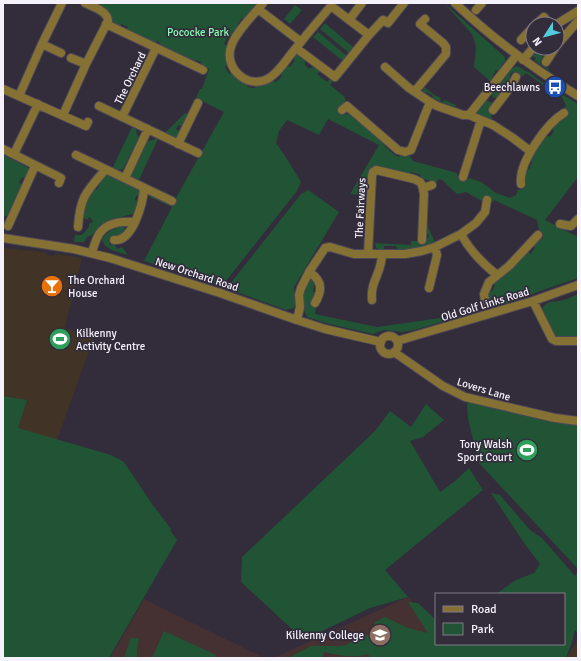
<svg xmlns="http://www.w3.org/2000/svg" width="581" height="661" viewBox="0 0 581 661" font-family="Signika,sans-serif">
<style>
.commercial{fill:#413426}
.education{fill:#453131}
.green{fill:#215435}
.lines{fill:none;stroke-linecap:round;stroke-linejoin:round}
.minor-casing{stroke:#4d4856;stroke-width:10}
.minor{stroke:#867135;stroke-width:8}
.labels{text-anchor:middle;stroke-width:3.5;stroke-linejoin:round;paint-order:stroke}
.park-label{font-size:11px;fill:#83ffb1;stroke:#322c3b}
.street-label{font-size:11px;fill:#f5f1fb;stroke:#322c3b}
.poi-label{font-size:11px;fill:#f5f1fb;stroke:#322c3b;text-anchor:end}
</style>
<rect width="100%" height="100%" fill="#322c3b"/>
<path class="commercial" d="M3,248L44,252L47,255L53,256L57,254L82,258L65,328L94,337L57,440L18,428L27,400L3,396Z
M578,640V658H566Z"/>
<path class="education" d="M408,597L436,625V644L510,658H273Z
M144,599L264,658H110Z"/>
<path class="green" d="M90,3H259L245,20L242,18L237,25L240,27L232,38L228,36L224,44L228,46V64L225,67L229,74L233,72L248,83L247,87L255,88L256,84L272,80L276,82L282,76L279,73L286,64L290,67L295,60L291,57L295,54L298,53L305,59V65L309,69L313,67L320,71L317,74L327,82L330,79L333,81L330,85L345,97L344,98L346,100L338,109L344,115L349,113C358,120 367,128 376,136C385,145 387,151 399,157L401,155H409L413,161L457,173L458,179L463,182L466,181L469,178L481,182L496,193L510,198L516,195L518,190C522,188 527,188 526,182L523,179L526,168L529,169L532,162L528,160L546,135L550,137L554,131L551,129L560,118L566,117L568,115V110L564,107L566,106L560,93L578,104V177L545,220L578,237V278L537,292L524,298L491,308V307L504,302L485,308L489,303L488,291L491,292L495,286L492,283L527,251L531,254L535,247L532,245L543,238V233L539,230L537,220L494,200L493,203L491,198L488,196L484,197L482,201L466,192L457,194L442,180L438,179L437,182H435L420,178L421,175L411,172L410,176L376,167L371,168L369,185H364V193L366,194V196L350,194L379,145L328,119L319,135L287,120L279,131L276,143L285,156L301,182L297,191L226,281L218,285L144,261L172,207L150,197V195L172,205L224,112L196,98L200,89H202L209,69L208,68L206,74L203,72L200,66L201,62L196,60L194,63L159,47L161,44L157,41L154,45L126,31L128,27L121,24L119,28L110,24Z
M444,3L505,57V61L498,71L496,70L490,81L474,67L476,46L472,34Z
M295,5L302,10L290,24L284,19Z
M325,23L354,48L349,53L320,29Z
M318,32L347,56L343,61L313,37Z
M540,48L551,49L546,50L544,49L540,52L543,57L540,63L549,69V71L534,60L536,59L533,56L536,52L539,55L537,52Z
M517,66L530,73L555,92H558L560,97L526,73L523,76H520C517,71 512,71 510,75V80L508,86L505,84L499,90L502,93L498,97L493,98L491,93L502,77L504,78L511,69Z
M424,87L436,96L441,98L440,101L443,102L444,100L456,105L455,107L433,99L432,98L433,96L426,92L424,93L423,91Z
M486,100L492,103L493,113L491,117L494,122L477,115L476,113Z
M185,113L189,115L183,127L178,125L176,129L181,132L178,137H174L165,133Z
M132,127L136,129L137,135L139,137L123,169L120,170L112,169Z
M156,138L158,139L139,180L131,177V174L147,141L153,140Z
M3,155L29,168L25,179L22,177L19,183L23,185L9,215L5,216L3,219L6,223L5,230L3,229Z
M107,174L138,188L140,191V197L136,196L135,200L139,201L136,213L110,220L101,224L92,235L87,237L84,242H74L75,235H82L89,227V224L93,222L90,217L86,220L81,215L82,212L93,187L97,189L99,186L96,184L104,175Z
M308,190L339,212L294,287L295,303L294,308L286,310L234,291L230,284L301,194Z
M427,225L435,242C424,249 410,249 397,249L396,246H384V250H379L376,248L375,243L411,245V241C418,241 425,242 429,236L426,231Z
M124,226L125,232L119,237L112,235C108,238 108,241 110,245H115L117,249L122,247L128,255C118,252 104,250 102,239C107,231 115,228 124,226Z
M312,279L316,284H314L313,292H317L311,303L312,306L316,307L315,314L377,327L455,316H462L414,330L402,332L384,330L373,334L329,324L307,317C301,307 302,286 312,279Z
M578,294V338L563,339L555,337L542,310C546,299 554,303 563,300C568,299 573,296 578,294Z
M3,396L27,400L18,428L111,455L124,462L152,504L171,529L170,530L177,540L109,658H3Z
M468,402L481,404L531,417L578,424V569L479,463L468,419L467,405Z
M426,404L444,420L423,437L410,441L440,492L455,481L469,468L483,490L385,570L408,597L370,608L320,632H295L241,582L242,557L375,431L390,411L411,427Z
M491,493L500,495L530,530L542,538L575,576L578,571V634L575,630L572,642L566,658H370L368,654C354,659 339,655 324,652L322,658H288L311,646H338L346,645L356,639L371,634L375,622L385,617L408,628L428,633L408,602L418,603L436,620V644H564V594H496L516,580L534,573L540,564L524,543Z
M164,631L216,655L215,658H152Z
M131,638H139L137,651V658H124Z"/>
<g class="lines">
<g class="minor-casing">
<path id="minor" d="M263,3C253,16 238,29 232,44C221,69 251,93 272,76C281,69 288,57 296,48C307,34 319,20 331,6L369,35
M455,3C493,39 534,69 578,96
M258,9L301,42
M476,10L482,3
M349,20L362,3
M106,24L203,70
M536,24L544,17L550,24
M557,24L578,11
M521,40L533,27
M42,44L61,53
M557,45L578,21
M296,48L335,77L369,35L383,20L388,23L404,3
M71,58L86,64
M523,60L533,48
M546,62L555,48
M385,67L409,88L430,102L437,106L463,115H469L493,125L513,138L530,151
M3,89L86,126L88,122
M415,91L446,54V47L443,43L420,24L425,19
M19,96L42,44L62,3
M99,106L198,153
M342,110L347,106L398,150L405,152L411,150L430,102
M493,110L512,85L516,77
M63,115L86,64L108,21C108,11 93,7 85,3
M469,115L516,56
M122,117L156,48
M178,144L198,103
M3,149L61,178L59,183
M14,154L38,104
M76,155L172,201
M463,177L481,120
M125,178L148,129
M521,184C518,163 547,123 564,113
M424,188L432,185
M560,224L571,226L578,219
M8,226L35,166
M78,227C80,197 86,192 105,170
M461,234C470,251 482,263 497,275
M3,238L74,249L110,258L220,293L297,320L325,329L381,342
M114,240C133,242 143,203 144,188
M92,253C93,248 95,243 97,238C103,223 121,221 135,222
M368,254L372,176L373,172L376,170L414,179L420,182L422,185L424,194L422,240
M309,272C322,280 323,290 315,303
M429,288L437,255L435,247
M372,300C370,281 382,273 382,254
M533,301L552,339L556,341H578
M485,302L484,294L489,282L509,266L538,235
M297,320L300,307L299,295L301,288L309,272L325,248L330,247L354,254H405L422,251L435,247L461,234L476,223L485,212L487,200
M380 345a9 9 0 1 1 18 0a9 9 0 1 1-18 0Z
M397,341L533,301L578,285
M394,352L443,386L465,397L555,418L578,421"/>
</g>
<use href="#minor" class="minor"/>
</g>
<defs>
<g id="bus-disc" transform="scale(1.15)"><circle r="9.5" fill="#1a4fb4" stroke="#322c3b"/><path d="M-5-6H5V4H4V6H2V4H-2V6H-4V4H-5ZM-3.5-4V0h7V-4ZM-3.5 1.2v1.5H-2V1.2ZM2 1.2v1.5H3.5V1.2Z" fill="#fff"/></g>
<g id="bar-disc" transform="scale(1.15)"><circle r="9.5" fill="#e8710a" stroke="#322c3b"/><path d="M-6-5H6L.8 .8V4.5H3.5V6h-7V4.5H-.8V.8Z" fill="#fff"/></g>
<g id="stadium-disc" transform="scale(1.15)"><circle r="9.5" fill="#2e9e5b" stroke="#322c3b"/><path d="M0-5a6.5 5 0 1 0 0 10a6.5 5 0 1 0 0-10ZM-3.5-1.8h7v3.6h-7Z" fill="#fff"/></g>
<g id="school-disc" transform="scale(1.15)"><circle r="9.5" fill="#8d6e63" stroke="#322c3b"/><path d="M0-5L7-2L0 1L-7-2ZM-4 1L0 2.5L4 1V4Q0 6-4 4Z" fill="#fff"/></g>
</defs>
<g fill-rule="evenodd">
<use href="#bus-disc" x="555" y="87"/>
<use href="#bar-disc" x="52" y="286"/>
<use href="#stadium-disc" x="60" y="339"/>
<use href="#stadium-disc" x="527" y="450"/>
<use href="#school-disc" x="380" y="635"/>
</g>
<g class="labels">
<g class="park-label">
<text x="198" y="36">Pococke Park</text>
</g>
<g class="street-label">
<text transform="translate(130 78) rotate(-64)" y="4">The Orchard</text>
<text transform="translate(360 208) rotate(-87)" y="4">The Fairways</text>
<text transform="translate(197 274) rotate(18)" y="4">New Orchard Road</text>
<text transform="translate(485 304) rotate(-17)" y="4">Old Golf Links Road</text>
<text transform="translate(484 389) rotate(17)" y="4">Lovers Lane</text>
</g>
<g class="poi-label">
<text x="540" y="91">Beechlawns</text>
<text x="68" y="284" text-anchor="start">The Orchard<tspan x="68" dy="13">House</tspan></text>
<text x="76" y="337" text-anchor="start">Kilkenny<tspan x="76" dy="13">Activity Centre</tspan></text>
<text x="512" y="448">Tony Walsh<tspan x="512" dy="13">Sport Court</tspan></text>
<text x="364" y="639">Kilkenny College</text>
</g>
</g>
<rect width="581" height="661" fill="none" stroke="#f5f1fb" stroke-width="8"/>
<rect x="435" y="593" width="130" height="52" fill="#322c3b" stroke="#807b88"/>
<rect x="443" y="606" width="20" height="6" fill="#867135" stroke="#807b88"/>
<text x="471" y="613" font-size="12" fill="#f5f1fb">Road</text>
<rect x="443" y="623" width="20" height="12" fill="#215435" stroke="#807b88"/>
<text x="471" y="633" font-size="12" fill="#f5f1fb">Park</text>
<g transform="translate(545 36) rotate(234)"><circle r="19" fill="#322c3b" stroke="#807b88"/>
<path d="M0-3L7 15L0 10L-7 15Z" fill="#53cbda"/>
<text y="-6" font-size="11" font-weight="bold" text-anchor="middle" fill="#f5f1fb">N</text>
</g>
</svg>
